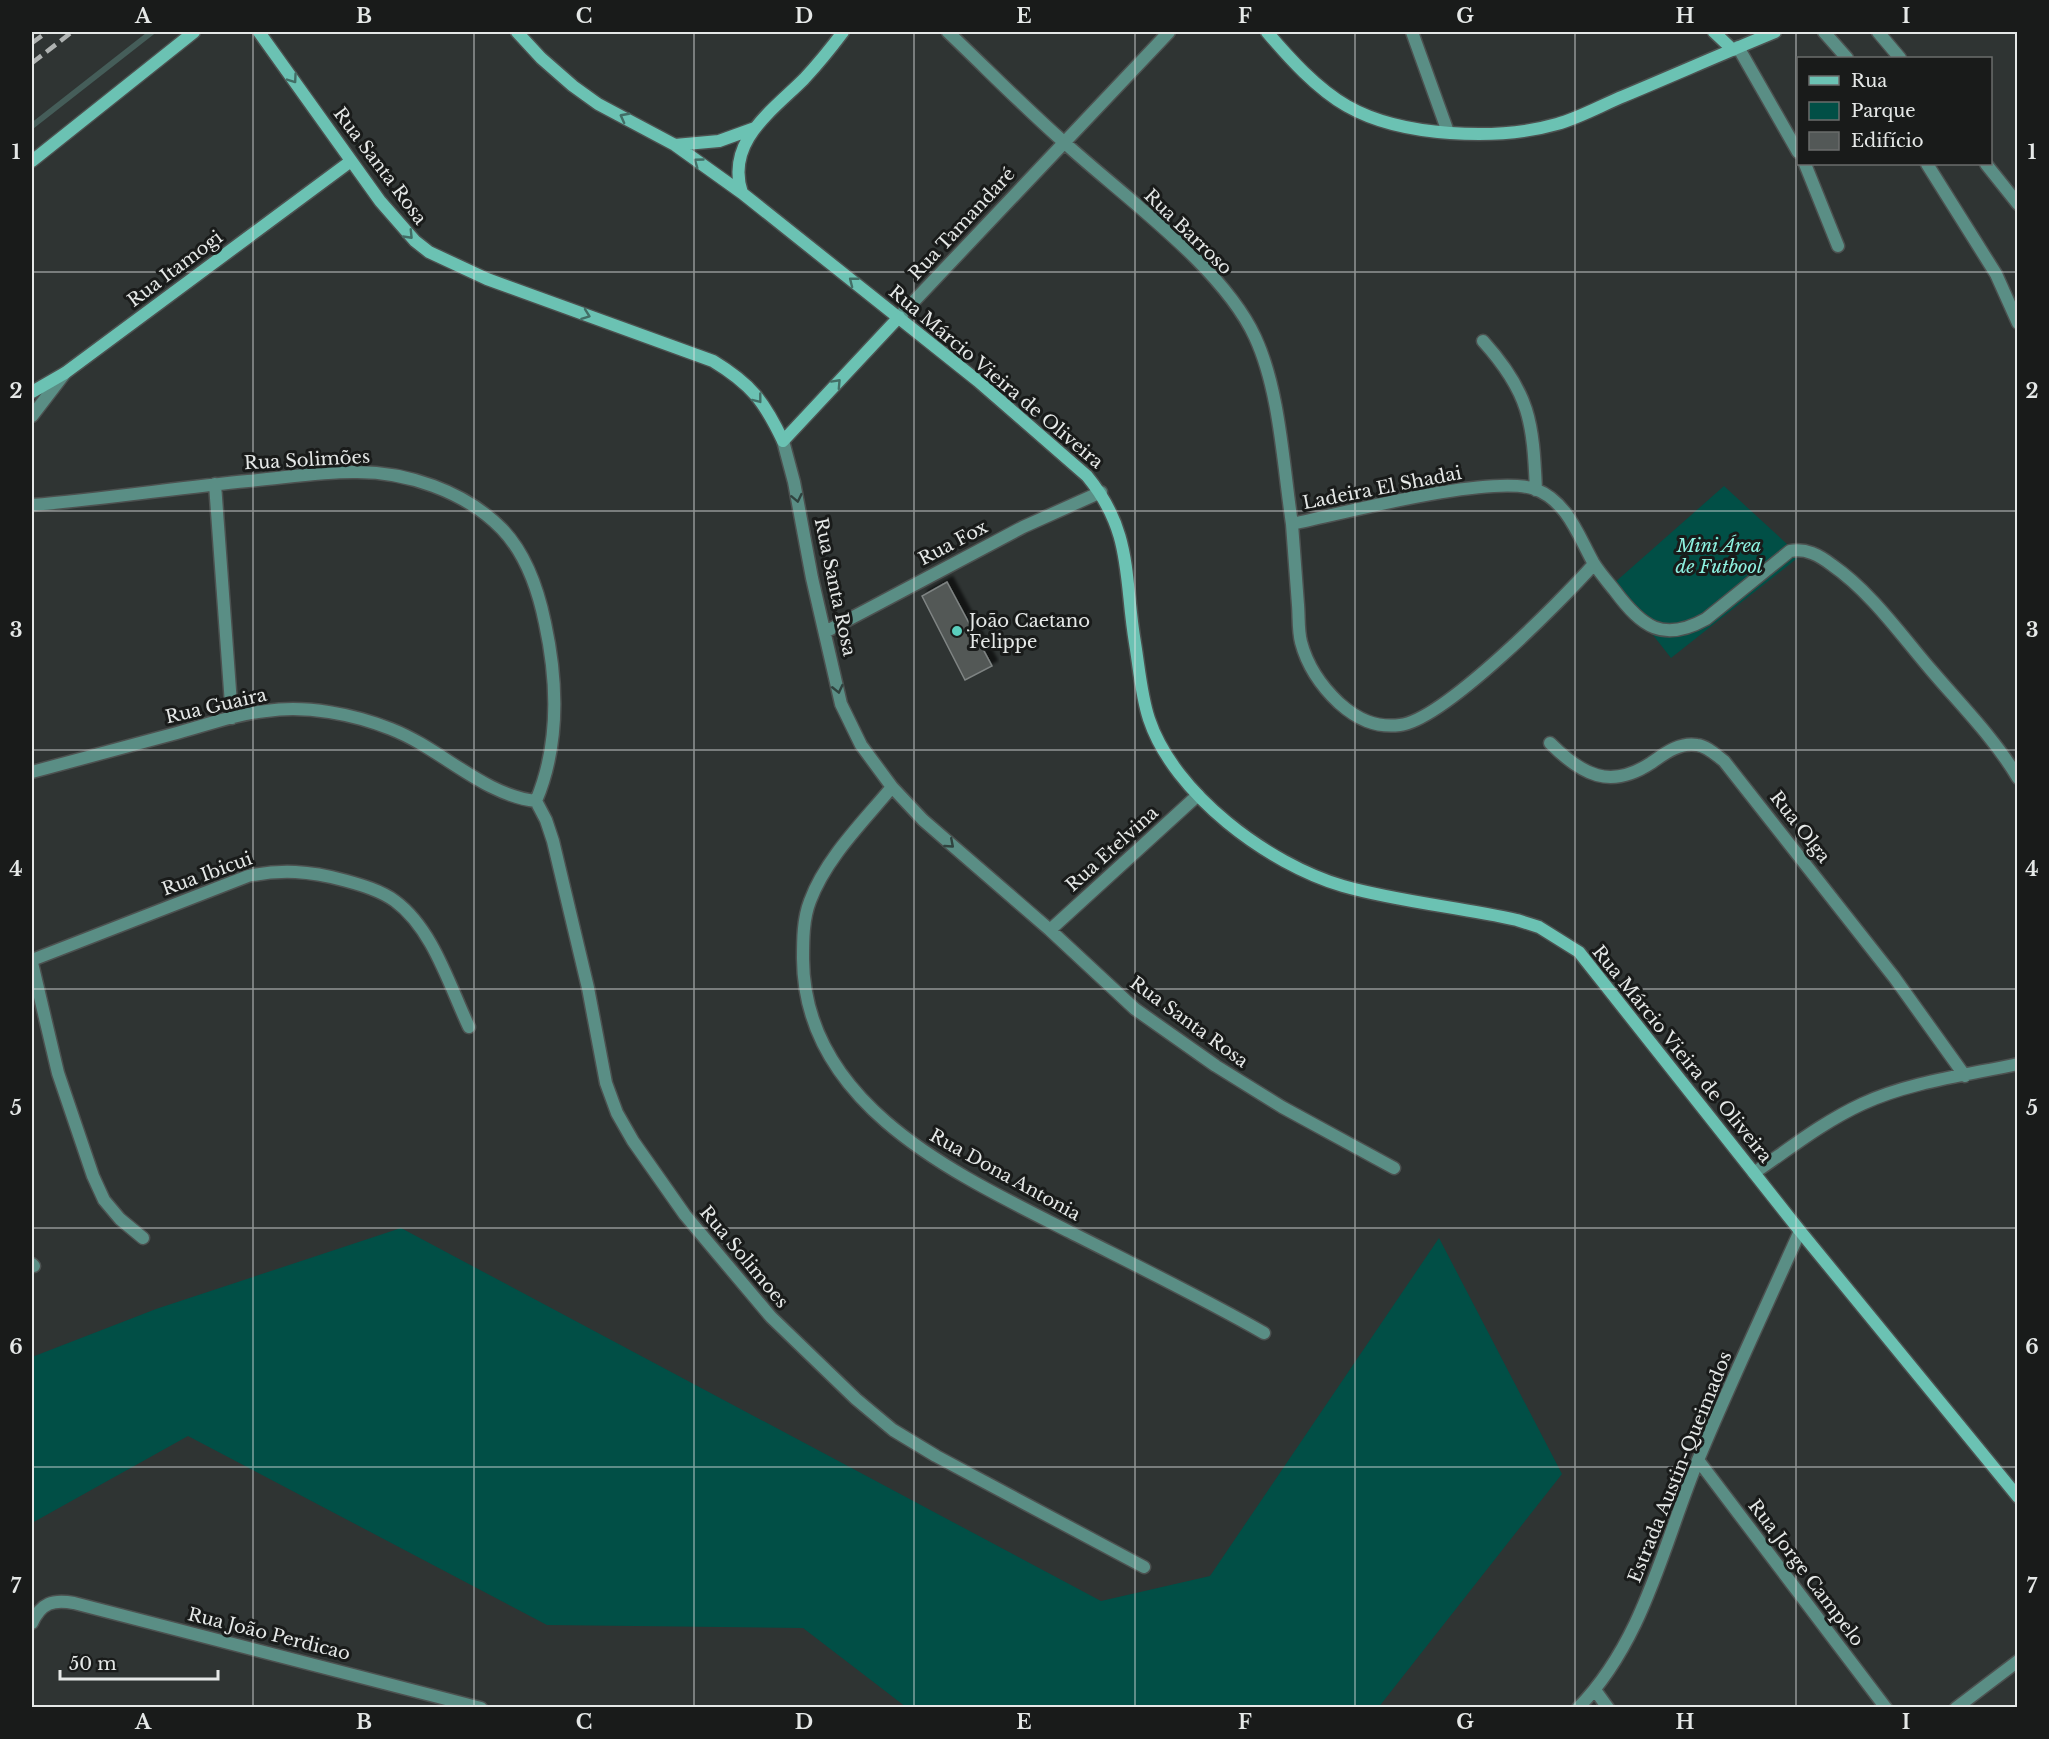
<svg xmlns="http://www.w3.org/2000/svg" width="2049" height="1739" viewBox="0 0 2049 1739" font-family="'Libre Baskerville',serif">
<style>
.green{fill:#014f46}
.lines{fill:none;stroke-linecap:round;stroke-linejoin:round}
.stream{stroke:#455d59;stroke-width:6}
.building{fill:#535857;stroke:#7f8483;stroke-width:1.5;filter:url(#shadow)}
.street-casing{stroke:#4c5150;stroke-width:15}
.secondary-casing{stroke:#4c5150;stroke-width:15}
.street{stroke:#5a8e85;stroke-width:12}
.secondary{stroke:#6bc2b3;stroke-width:12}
.rail{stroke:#aeb2b1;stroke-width:4.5;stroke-dasharray:12 6;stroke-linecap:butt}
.oneway{stroke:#426e66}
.oneway2{stroke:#30433f}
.grid{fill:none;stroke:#e5e8e7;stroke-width:1.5;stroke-opacity:0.55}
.poi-dot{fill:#5acebd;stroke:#191b1a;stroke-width:2}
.labels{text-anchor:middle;stroke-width:6;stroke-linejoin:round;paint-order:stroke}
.street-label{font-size:18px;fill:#e5e8e7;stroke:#191b1a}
.park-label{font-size:18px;font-style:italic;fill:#8df2e1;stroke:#191b1a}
.poi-label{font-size:18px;fill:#e5e8e7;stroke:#191b1a;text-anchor:start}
.neatline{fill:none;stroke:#e5e8e7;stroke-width:2}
.grid-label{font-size:20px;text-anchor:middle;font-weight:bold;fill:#e5e8e7}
</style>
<defs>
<filter id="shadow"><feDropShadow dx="5.5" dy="-5.5" stdDeviation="1.5" flood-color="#0009"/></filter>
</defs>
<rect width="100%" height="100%" fill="#2f3433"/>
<path class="green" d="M1724,486L1800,556L1671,658L1613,584Z
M401,1228L1101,1601L1210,1576L1439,1238L1562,1474L1378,1708L906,1707L803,1628L547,1625L188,1436L32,1523V1357L156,1309Z"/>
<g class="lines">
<path class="stream" d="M32,126L152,32"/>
</g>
<path class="building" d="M947,582L992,666L965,680L922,596Z"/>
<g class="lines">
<g class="street-casing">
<path id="street" d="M948,32C987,69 1025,108 1066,144C1124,197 1223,267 1255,337C1280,391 1283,465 1292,524
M1412,32L1448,132
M1824,32L1847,58
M1878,32L1900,58
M1738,47L1798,152
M1805,164L1838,246
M1927,164L1996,274L2018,323
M1986,164L2018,204
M899,317L1169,32
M1483,341C1530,393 1533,422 1536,490
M32,416L65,373
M783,441L794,482L812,578L841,704L861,745L892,787L923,820L1050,930L1135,1009L1216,1066L1282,1107L1394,1168
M215,484L232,718
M32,505C104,499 176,488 248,481C283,478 318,472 353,472C405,471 465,491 502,529C526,554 538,589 545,623C558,683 560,744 536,801
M1594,564C1562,600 1444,720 1400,725C1375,728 1357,719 1339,703C1321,686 1307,665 1301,642C1298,630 1299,617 1298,605C1296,578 1294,551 1292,524C1344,513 1491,474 1535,489C1567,501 1578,535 1593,562C1599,572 1608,582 1615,591C1642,627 1663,643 1706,619L1790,551C1806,548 1819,555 1832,565C1871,592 1901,635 1932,671C1961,705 1995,739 2018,778
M825,632L1023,527L1101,492
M1550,743C1582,775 1610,790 1651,763C1664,754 1679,742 1697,745C1707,746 1716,755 1724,761L1894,977L1965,1076
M32,772C80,759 128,746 177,733C206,725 236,714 266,711C307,705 353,714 391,729C442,749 483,795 536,801
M892,787C863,822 826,858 810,901C803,919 803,940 803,959C804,1106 958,1175 1070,1232C1135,1265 1201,1297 1264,1333
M536,801L546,820L553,841L588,988L606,1083L617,1113L633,1141L685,1215L771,1317L856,1399L893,1430L936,1456L1144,1567
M1050,930L1198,795
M32,960L248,876C281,869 310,871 343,880C361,885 380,890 395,901C433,929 449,985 469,1027
M32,963L58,1073L93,1176L104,1200L120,1219L143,1238
M1754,1173C1789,1149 1823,1122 1862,1104C1909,1082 1967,1075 2018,1064
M32,1264L34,1266
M1698,1460L1886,1708
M32,1623C41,1603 53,1599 74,1603L481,1708
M1595,1690L1608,1708
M1578,1708C1644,1641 1663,1545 1698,1460C1730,1383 1766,1307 1800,1231
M1956,1708L2018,1661"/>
</g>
<g class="secondary-casing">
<path id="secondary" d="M259,32L380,201L415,241L429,252L487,279L713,361C751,384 764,401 783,441L899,317
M517,32L541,58L573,86L598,104L675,145L742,193L978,381L1087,476C1133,532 1124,577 1135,643C1139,667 1141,695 1149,719C1174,794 1268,864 1343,886C1399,902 1460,907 1517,920L1539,927L1579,952L1800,1231L2018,1497
M1267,32C1289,58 1317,89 1347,106C1401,137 1498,141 1557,124C1579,118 1602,105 1624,96C1674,75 1724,53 1775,32
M1714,32L1733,50
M675,145L719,141L755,128
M32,161L194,32
M742,193C725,142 772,111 804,79C818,64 831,48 843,32
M32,392L65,373L351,161"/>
</g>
<use href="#street" class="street"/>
<use href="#secondary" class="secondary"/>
<path class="rail" d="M32,43L47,32
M32,63L72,32"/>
</g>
<defs><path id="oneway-chevron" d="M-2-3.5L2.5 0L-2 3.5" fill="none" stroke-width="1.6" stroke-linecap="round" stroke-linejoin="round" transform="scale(1.5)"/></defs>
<g class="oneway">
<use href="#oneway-chevron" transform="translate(293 79) rotate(55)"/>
<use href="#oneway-chevron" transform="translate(624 117) rotate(-152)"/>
<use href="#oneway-chevron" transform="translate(698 162) rotate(-144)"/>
<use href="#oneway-chevron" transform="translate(409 235) rotate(46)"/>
<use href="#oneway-chevron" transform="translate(853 281) rotate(-142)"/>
<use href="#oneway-chevron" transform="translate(586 315) rotate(20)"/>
<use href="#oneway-chevron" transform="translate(837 383) rotate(-47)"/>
<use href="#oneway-chevron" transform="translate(758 399) rotate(52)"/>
</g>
<g class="oneway2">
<use href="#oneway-chevron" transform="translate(797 498) rotate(78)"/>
<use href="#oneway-chevron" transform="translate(838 689) rotate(77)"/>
<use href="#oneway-chevron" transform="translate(950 844) rotate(41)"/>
</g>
<path class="grid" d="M253,32V1708M474,32V1708M694,32V1708M914,32V1708M1135,32V1708M1355,32V1708M1575,32V1708M1796,32V1708M32,272H2018M32,511H2018M32,750H2018M32,989H2018M32,1228H2018M32,1467H2018"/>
<circle class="poi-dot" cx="957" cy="631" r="6"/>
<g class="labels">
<g class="street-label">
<text transform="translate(380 166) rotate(53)" y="6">Rua Santa Rosa</text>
<text transform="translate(962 224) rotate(-47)" y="6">Rua Tamandaré</text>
<text transform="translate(1188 232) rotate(44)" y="6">Rua Barroso</text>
<text transform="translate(175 269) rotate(-37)" y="6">Rua Itamogi</text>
<text transform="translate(996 377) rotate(40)" y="6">Rua Márcio Vieira de Oliveira</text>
<text transform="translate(307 460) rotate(-3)" y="6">Rua Solimões</text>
<text transform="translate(1382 488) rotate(-11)" y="6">Ladeira El Shadai</text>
<text transform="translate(953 543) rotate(-28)" y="6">Rua Fox</text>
<text transform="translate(835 587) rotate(78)" y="6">Rua Santa Rosa</text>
<text transform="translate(216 706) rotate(-13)" y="6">Rua Guaira</text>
<text transform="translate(1800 827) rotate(52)" y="6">Rua Olga</text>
<text transform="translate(1112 849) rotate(-42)" y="6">Rua Etelvina</text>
<text transform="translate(207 874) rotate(-20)" y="6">Rua Ibicui</text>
<text transform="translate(1189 1022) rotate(36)" y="6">Rua Santa Rosa</text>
<text transform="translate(1682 1054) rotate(51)" y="6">Rua Márcio Vieira de Oliveira</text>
<text transform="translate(1005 1175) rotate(29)" y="6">Rua Dona Antonia</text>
<text transform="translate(744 1257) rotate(50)" y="6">Rua Solimoes</text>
<text transform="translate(1680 1467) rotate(-68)" y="6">Estrada Austin-Queimados</text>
<text transform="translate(1806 1573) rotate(53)" y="6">Rua Jorge Campelo</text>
<text transform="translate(269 1634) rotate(14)" y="6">Rua João Perdicao</text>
</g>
<g class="park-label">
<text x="1719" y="552">Mini Área<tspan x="1719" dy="21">de Futbool</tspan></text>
</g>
<g class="poi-label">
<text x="969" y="627">João Caetano<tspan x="969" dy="21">Felippe</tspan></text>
</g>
</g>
<rect width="2049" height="1739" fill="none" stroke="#191b1a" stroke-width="66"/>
<rect x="1797" y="57" width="195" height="108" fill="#191b1a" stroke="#6b6d6c" stroke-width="1.5"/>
<rect x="1809" y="76" width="30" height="9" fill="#6bc2b3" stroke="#6b6d6c" stroke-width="1.5"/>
<text x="1851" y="87" font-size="18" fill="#e5e8e7">Rua</text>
<rect x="1809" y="102" width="30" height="18" fill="#014f46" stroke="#6b6d6c" stroke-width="1.5"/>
<text x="1851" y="117" font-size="18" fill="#e5e8e7">Parque</text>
<rect x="1809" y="132" width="30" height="18" fill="#535857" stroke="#6b6d6c" stroke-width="1.5"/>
<text x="1851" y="147" font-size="18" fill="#e5e8e7">Edifício</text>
<path d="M60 1670v9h158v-9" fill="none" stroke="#e5e8e7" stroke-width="3"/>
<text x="69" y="1670" font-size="18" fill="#e5e8e7" stroke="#191b1a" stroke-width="4.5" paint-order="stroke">50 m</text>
<rect x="33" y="33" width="1983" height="1673" class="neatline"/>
<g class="grid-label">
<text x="143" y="23">A</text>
<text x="364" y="23">B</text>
<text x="584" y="23">C</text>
<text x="804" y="23">D</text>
<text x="1024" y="23">E</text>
<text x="1245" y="23">F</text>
<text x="1465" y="23">G</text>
<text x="1685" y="23">H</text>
<text x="1906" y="23">I</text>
<text x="16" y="159">1</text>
<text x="2032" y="159">1</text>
<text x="16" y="398">2</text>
<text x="2032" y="398">2</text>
<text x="16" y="637">3</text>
<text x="2032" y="637">3</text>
<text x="16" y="876">4</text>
<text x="2032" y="876">4</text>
<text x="16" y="1115">5</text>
<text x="2032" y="1115">5</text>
<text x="16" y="1354">6</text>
<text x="2032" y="1354">6</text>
<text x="16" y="1593">7</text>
<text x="2032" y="1593">7</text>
<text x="143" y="1729">A</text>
<text x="364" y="1729">B</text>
<text x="584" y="1729">C</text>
<text x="804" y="1729">D</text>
<text x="1024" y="1729">E</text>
<text x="1245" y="1729">F</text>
<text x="1465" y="1729">G</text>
<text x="1685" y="1729">H</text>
<text x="1906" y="1729">I</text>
</g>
</svg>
